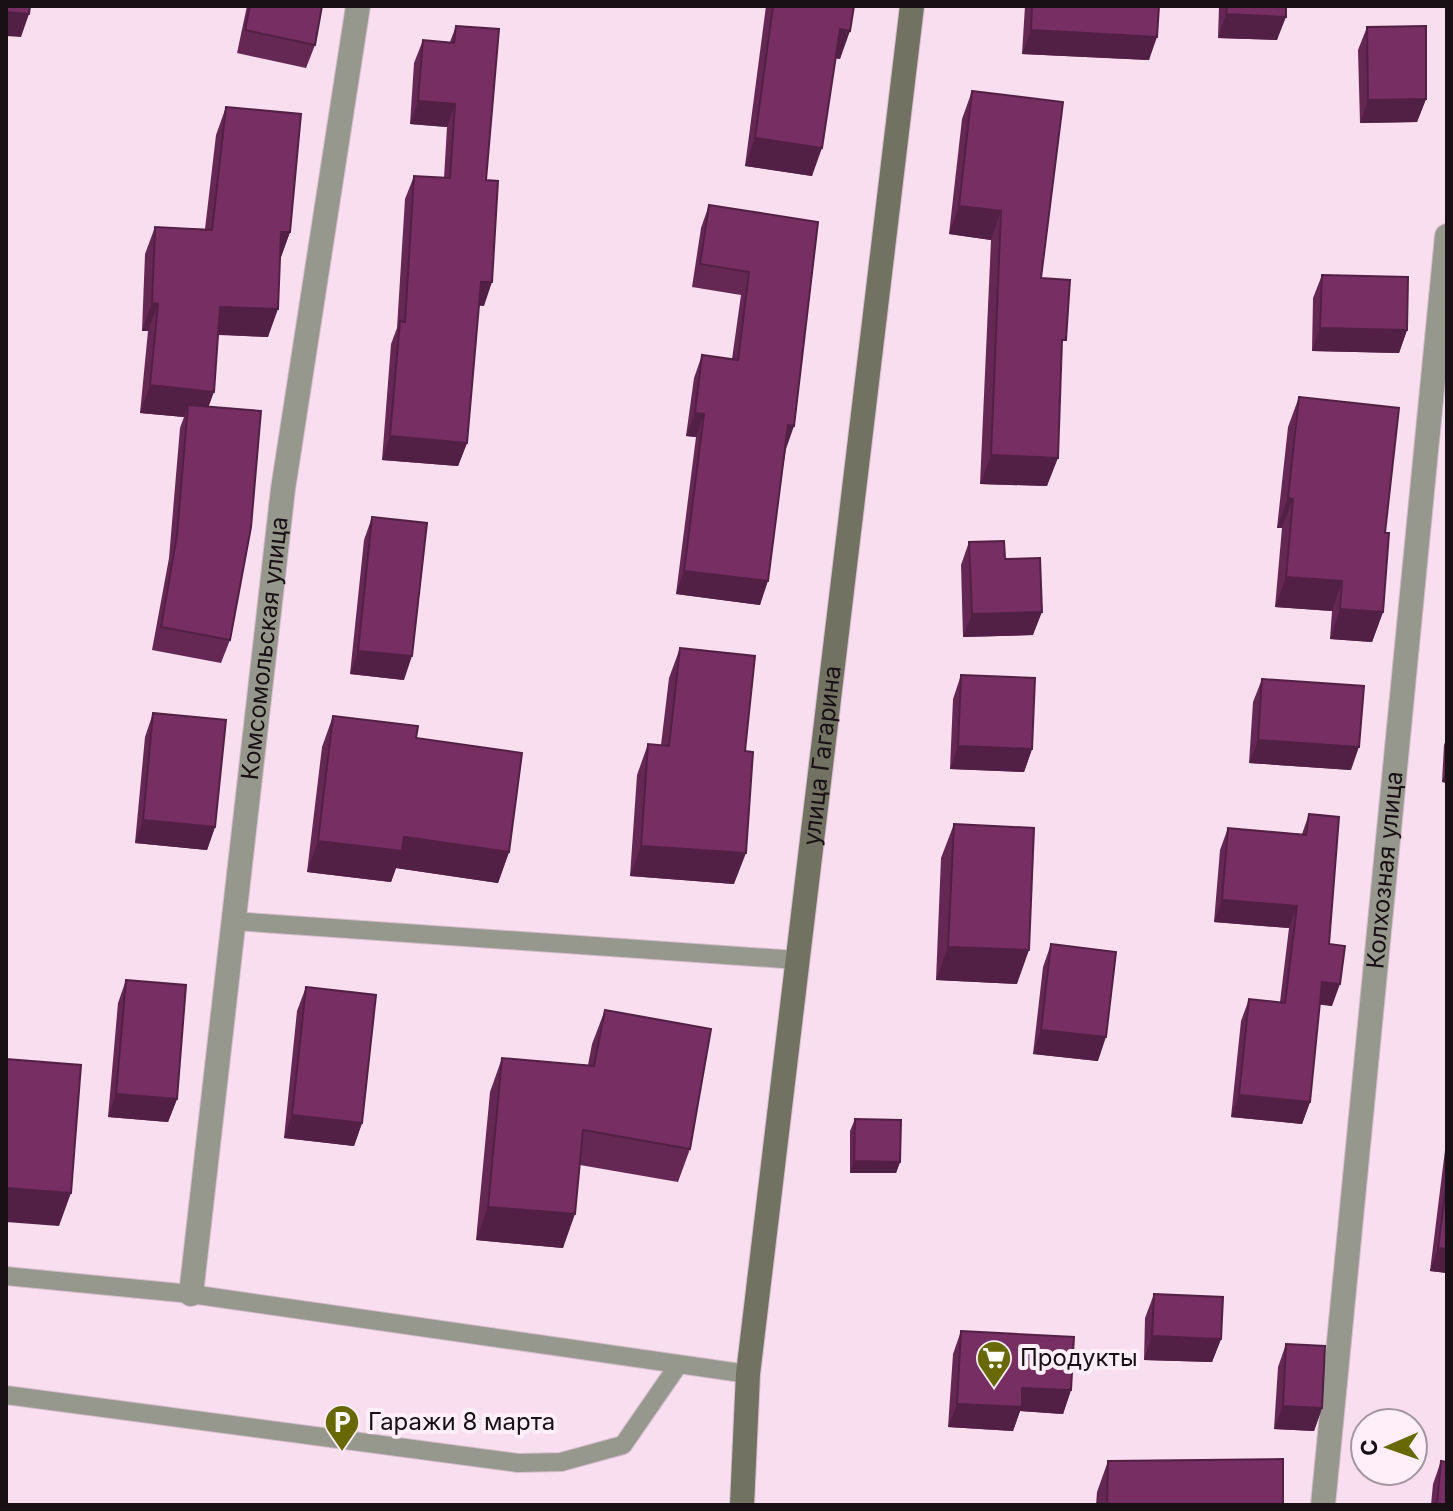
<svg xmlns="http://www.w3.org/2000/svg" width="1453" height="1511" viewBox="0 0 1453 1511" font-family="Inter,sans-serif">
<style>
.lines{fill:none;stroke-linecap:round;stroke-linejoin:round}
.lane-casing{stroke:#d4bdcc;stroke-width:20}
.street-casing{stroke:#d4bdcc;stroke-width:26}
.secondary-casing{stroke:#d4bdcc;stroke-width:26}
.lane{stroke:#97988d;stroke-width:18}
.street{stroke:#97988d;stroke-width:24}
.secondary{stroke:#727262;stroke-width:24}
.wall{fill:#652855}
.shaded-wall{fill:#532045}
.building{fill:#762e63;stroke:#532045;stroke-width:2}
.labels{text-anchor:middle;stroke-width:8;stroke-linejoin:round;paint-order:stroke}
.street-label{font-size:24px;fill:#191016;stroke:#ffeff9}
.poi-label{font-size:24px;fill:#191016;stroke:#ffeff9;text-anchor:start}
</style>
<rect width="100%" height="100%" fill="#f8deef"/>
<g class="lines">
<g class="lane-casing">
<path id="lane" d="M233,921L797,960
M6,1276L191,1294L748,1374
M6,1395L518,1463L561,1462L623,1445L679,1364"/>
</g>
<g class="street-casing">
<g id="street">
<path id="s1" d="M191,1294L283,489L358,6"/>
<path id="s2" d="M1323,1505L1447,236"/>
</g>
</g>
<g class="secondary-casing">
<g id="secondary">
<path id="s3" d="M742,1505L748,1374L912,6"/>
</g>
</g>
<use href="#lane" class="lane"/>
<use href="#street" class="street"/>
<use href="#secondary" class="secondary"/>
</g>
<path class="wall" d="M247,6H322L315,45L306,68L237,53Z
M766,6H854L840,59L835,58L812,176L745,166Z
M1025,6H1159L1149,60L1022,54Z
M1219,6H1286L1277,40L1218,38Z
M456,26L486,180L484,306L479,305L467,443L458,466L382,460L391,344L397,328L405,199L414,176L444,178L447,127L410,124L414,63L423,40L450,42Z
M1367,27L1426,99L1417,122L1360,123L1358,50Z
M972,91L1041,278L1061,352L1047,486L980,484L991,240L949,234L962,119Z
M226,107L290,232L280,259L268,337L218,335L208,407L230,640L221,663L152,650L169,558L180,428L184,417L140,413L148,331H142L145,254L155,227L205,229L216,135Z
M709,205L818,222L786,449L760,605L676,594L696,437L686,436L694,378L702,355L732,359L741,295L692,287L701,228Z
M1322,275L1407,330L1399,353L1312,351L1313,298Z
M1299,397L1383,612L1372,642L1330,639L1332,611L1275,607L1282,528H1277L1288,427Z
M372,517L404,680L350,674L364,540Z
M969,542L1005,559L1033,635L963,637L961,565Z
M680,648L745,751L734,884L630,876L637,775L648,744L661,745L669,678Z
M961,675L1032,749L1024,772L950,769L953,699Z
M1262,679L1351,770L1249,763L1253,702Z
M153,713L215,827L207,850L135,843L145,737Z
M333,716L416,738L509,852L498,883L396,868L391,882L307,872L322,747Z
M1447,737V783L1442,782L1444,745Z
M1309,814L1329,944L1332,1006L1320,1004L1310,1102L1302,1124L1231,1117L1241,1021L1249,999L1280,1002L1289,928L1214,922L1220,850L1228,828L1302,834Z
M954,824L1017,984L936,980L941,858Z
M1051,944L1098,1061L1033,1054L1043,967Z
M126,980L177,1099L168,1122L108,1117L118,1003Z
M306,987L362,1123L354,1146L284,1138L297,1011Z
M605,1010L690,1149L678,1182L580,1165L563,1248L476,1240L490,1092L502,1058L588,1065L592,1044Z
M855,1119L900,1162L896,1173H850V1131Z
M1447,1134V1273L1430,1271Z
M1154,1294L1221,1339L1212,1362L1144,1360L1145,1318Z
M961,1331L1071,1390L1063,1414L1020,1411L1013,1431L948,1427L953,1354Z
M1286,1344L1322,1408L1314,1431L1274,1429L1278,1367Z
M1108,1461L1283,1505H1096L1097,1492Z
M1441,1461L1447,1505H1431L1433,1484Z"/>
<path class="shaded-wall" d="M6,12L29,14L21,37L6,36Z
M1226,14L1286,17L1277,40L1218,38Z
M840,29L850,31L840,59L830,57Z
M1031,30L1157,37L1149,60L1022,54Z
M1426,99L1417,122L1360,123L1368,100Z
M418,101L455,104L447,127L410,124Z
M755,138L822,148L812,176L745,166Z
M959,206L1001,211L991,240L949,234Z
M281,232H290L280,260Z
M481,282H492L484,306L473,305Z
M152,303L158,304L148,331H142Z
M220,307L278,309L268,337L210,334Z
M1320,328L1407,330L1399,353L1312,351Z
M150,385L214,392L204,419L188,405L184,417L140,413Z
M695,413L704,414L696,437L686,436Z
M788,425L794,426L786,449Z
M390,436L467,443L458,466L382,460Z
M991,455L1058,458L1047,486L980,484Z
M1288,498L1293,499L1282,528H1277Z
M684,571L768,581L760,605L676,594Z
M1286,577L1342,581L1332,611L1275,607Z
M1340,609L1383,612L1372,642L1330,639Z
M1042,612L1033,635L963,637L972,614Z
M358,651L412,656L404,680L350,674Z
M1258,740L1359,747L1351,770L1249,763Z
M958,746L1032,749L1024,772L950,769Z
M1447,768V783L1442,782Z
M143,820L215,827L207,850L135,843Z
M404,837L509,852L498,883L396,868L391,882L307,872L318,841Z
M641,846L746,853L734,884L630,876Z
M1222,900L1297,906L1289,928L1214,922Z
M948,947L1029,950L1017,984L936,980Z
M1322,982L1340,984L1332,1006L1314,1004Z
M1041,1030L1106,1037L1098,1061L1033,1054Z
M116,1094L177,1099L168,1122L108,1117Z
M1239,1095L1310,1102L1302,1124L1231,1117Z
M292,1115L362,1123L354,1146L284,1138Z
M854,1161L900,1162L896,1173H850Z
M6,1188L71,1193L59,1226L6,1222Z
M488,1207L575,1214L563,1248L476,1240Z
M1438,1248L1447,1249V1273L1430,1271Z
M1152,1336L1221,1339L1212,1362L1144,1360Z
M1022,1388L1071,1390L1063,1414L1020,1411L1013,1431L948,1427L957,1404Z
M1283,1406L1322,1408L1314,1431L1274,1429Z"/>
<path class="building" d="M6,6H30L29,14L6,12Z
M250,6H322L315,45L245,30Z
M773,6H854L850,31L840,29L822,148L755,138Z
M1032,6H1159L1157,37L1031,30Z
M1227,6H1286V17L1226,14Z
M456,26L499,29L486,180L498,181L492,282H481L467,443L390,436L400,321L405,322L414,176L450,178L455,104L418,101L423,40L454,43Z
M1426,26V99L1368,100L1367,27Z
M972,91L1063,102L1041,278L1070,280L1066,340H1062L1058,458L991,455L1001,211L959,206Z
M226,107L301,114L290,232H281L278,309L220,307L214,392L150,385L158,304L152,303L155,227L212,230Z
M709,205L818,222L794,426L788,425L768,581L684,571L704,414L695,413L702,355L738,360L749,272L700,264Z
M1322,275L1408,277L1407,330L1320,328Z
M1299,397L1399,408L1385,533H1389L1383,612L1340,609L1342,581L1286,577L1293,499L1288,498Z
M188,405L261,411L251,527L230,640L161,627L177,535Z
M372,517L427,523L412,656L358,651Z
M1004,541L1005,559L1040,558L1042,612L972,614L969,542Z
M680,648L755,656L745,751L753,752L746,853L641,846L648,744L669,746Z
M961,675L1035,678L1032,749L958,746Z
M1262,679L1364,686L1359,747L1258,740Z
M153,713L226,720L215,827L143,820Z
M333,716L418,726L416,738L522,753L509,852L404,837L402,851L318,841Z
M1309,814L1339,817L1329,944L1345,946L1340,984L1322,982L1310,1102L1239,1095L1249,999L1285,1003L1297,906L1222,900L1228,828L1306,835Z
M954,824L1034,828L1029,950L948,947Z
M1051,944L1116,952L1106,1037L1041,1030Z
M126,980L186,985L177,1099L116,1094Z
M306,987L376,995L362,1123L292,1115Z
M605,1010L711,1029L690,1149L583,1130L575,1214L488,1207L502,1058L594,1066Z
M6,1059L81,1065L71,1193L6,1188Z
M855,1119L901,1120L900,1162L854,1161Z
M1447,1179V1249L1438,1248Z
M1154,1294L1223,1297L1221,1339L1152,1336Z
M961,1331L1074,1337L1071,1390L1022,1388V1407L957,1404Z
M1286,1344L1325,1346L1322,1408L1283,1406Z
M1283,1459V1505H1107L1108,1461Z
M1441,1461L1447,1462V1505H1437Z"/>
<defs>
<g id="supermarket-pin" transform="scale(1.8)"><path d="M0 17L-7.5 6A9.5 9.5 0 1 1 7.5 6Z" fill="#686804" stroke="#ffeff9"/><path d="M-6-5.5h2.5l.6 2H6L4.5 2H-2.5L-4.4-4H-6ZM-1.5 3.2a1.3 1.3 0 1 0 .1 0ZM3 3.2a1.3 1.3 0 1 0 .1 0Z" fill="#fff"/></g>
<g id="parking-pin" transform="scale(1.8)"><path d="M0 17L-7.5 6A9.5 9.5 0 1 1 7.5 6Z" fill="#686804" stroke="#ffeff9"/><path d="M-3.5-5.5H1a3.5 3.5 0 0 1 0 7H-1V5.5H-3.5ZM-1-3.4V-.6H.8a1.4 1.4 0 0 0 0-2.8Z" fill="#fff"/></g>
</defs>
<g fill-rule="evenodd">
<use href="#supermarket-pin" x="994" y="1358"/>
<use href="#parking-pin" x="342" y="1422"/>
</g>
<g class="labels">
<g class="street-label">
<text dy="8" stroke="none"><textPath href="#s1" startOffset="650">Комсомольская улица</textPath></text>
<text dy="8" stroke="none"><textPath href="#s3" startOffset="754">улица Гагарина</textPath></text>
<text dy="8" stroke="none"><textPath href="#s2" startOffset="638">Колхозная улица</textPath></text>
</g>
<g class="poi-label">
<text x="1020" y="1366">Продукты</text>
<text x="368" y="1430">Гаражи 8 марта</text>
</g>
</g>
<rect width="1453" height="1511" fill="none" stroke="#191016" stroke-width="16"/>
<g transform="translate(1389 1447) rotate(268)"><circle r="38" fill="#ffeff9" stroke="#a3969e" stroke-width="2"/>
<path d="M0-6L14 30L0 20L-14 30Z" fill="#686804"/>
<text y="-12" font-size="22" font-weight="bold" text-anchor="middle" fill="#191016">С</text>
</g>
</svg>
